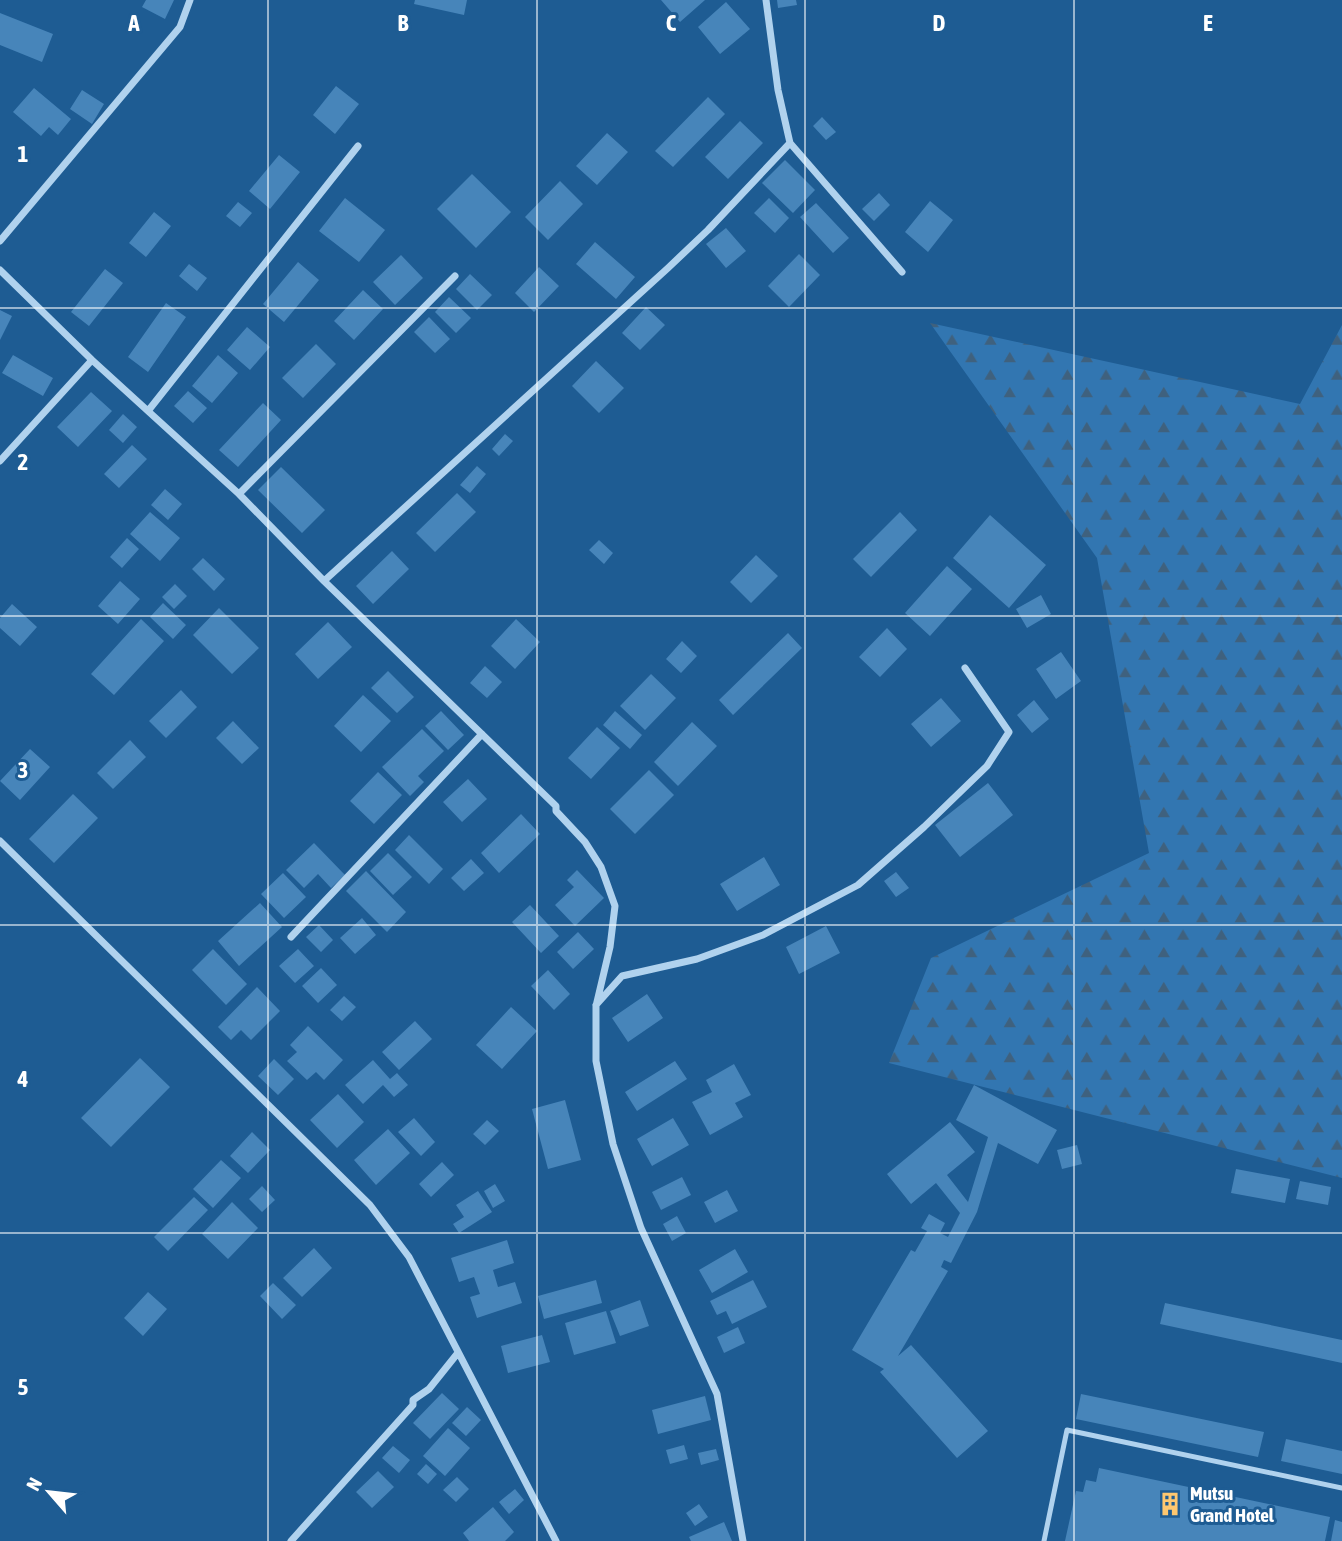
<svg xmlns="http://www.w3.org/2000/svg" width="1342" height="1541" viewBox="0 0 1342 1541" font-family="'Asap Condensed',sans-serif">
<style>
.forest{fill:url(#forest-firs)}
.building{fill:#4785ba}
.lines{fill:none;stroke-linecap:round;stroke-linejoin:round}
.service{stroke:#b0d2ee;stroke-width:5}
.minor{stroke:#b0d2ee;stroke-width:7}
.grid{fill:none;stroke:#fff;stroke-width:2;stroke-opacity:0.55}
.labels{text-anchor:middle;stroke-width:6;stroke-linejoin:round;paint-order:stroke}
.poi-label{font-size:19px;font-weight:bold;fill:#fff;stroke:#1e5c93;text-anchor:start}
.grid-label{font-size:23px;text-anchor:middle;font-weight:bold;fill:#fff;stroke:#1e5c93;stroke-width:6;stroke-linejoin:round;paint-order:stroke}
</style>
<defs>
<pattern id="forest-firs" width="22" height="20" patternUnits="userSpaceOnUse" patternTransform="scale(1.75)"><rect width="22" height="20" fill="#3276b1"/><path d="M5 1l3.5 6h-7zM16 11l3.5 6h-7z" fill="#3f617e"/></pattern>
</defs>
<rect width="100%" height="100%" fill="#1e5c93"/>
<path class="forest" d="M930,323L1300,404L1342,325V1178L889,1063L931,958L1149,853L1097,558Z"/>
<path class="building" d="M146,0H174L165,19L142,7Z
M415,0H467L464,15L414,4Z
M661,0H705L680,22Z
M777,0H796L797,5L778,8Z
M726,2L750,29L720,54L698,27Z
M0,13L53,34L42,62L0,45Z
M336,86L359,104L335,134L313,115Z
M34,88L71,119L58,135L49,127L41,136L13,112Z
M82,90L104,104L92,124L70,109Z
M708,97L725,114L673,167L655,151Z
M822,117L836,132L826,140L813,126Z
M740,121L763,143L728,179L705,157Z
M607,133L628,152L597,185L576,166Z
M279,155L300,172L270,209L249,191Z
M785,160L815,190L793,213L762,183Z
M472,174L511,212L476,248L437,209Z
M560,181L583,204L548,240L525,217Z
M879,193L890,205L874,221L862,209Z
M345,198L385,230L359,262L319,231Z
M769,198L789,218L775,233L754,213Z
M930,201L953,220L928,252L905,232Z
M238,202L252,213L240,227L226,216Z
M816,203L849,238L833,253L800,217Z
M154,212L171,226L146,257L129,243Z
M726,228L746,251L726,268L706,244Z
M595,242L635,277L616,299L576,264Z
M799,254L820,275L789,307L768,286Z
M401,255L423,278L395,305L373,282Z
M298,262L319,280L284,322L263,304Z
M189,264L207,278L197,291L179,276Z
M539,267L559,286L534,312L515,293Z
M105,269L123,283L89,326L71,312Z
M470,274L492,295L477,310L456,289Z
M363,290L383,309L354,340L334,321Z
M449,297L471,318L456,333L435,312Z
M166,303L186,317L148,372L128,357Z
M646,307L665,325L640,350L622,333Z
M0,310L12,316L0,340Z
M429,317L450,339L435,353L414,332Z
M247,327L270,347L250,370L227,350Z
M316,344L336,364L303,398L282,378Z
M13,355L53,378L43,396L2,373Z
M218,355L238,373L212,403L192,386Z
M596,361L624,388L599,413L572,386Z
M188,391L207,408L193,423L174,406Z
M91,392L112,411L78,447L57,427Z
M263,403L281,420L238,467L219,450Z
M123,414L137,427L123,443L109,430Z
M505,434L513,441L499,456L492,449Z
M132,445L147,459L119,488L104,474Z
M477,466L486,474L470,493L460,485Z
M281,467L325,510L302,533L258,490Z
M165,489L182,504L168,520L151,505Z
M457,493L476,512L435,552L416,533Z
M150,512L180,538L160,561L130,534Z
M900,512L917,530L871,577L853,559Z
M990,515L1046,565L1009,608L953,558Z
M127,538L139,549L122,568L110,557Z
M599,540L613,553L604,564L589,550Z
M392,551L409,569L373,604L356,586Z
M756,555L778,576L751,603L730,582Z
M203,558L225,579L214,591L192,569Z
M947,566L972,589L930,636L905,613Z
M120,581L140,599L118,624L98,606Z
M175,584L187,596L174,609L162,597Z
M1041,595L1051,614L1027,628L1016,609Z
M163,603L186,625L173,639L150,617Z
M12,604L37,627L20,646L0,628V618Z
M219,608L259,648L232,674L193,635Z
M141,619L164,641L114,695L91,674Z
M516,619L540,642L515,669L491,646Z
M328,622L352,647L318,679L295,654Z
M887,628L907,649L880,677L859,657Z
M788,633L802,648L733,715L719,700Z
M682,641L697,656L681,673L666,659Z
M1061,652L1081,681L1056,699L1036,669Z
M485,666L502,682L487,698L470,683Z
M388,671L414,697L397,713L371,688Z
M651,674L676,698L645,730L620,706Z
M181,690L197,707L166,738L149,721Z
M363,695L391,721L361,752L334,726Z
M941,698L961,721L931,747L911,724Z
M1034,700L1049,719L1032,733L1017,715Z
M441,711L464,735L448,750L425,726Z
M615,711L642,735L630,749L603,725Z
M233,721L259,748L242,764L216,738Z
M692,722L717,746L678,786L654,762Z
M597,727L620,748L591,779L568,758Z
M422,729L444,751L418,776L424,782L410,796L382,767Z
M130,740L146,757L113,789L97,773Z
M30,749L50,767L20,800L0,781Z
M649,770L674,795L635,834L610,809Z
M378,772L402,795L374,824L350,801Z
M468,779L487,799L462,822L443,802Z
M988,783L1013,815L960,857L935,825Z
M73,794L98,818L54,863L29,839Z
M521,814L540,834L499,873L481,853Z
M409,835L443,869L429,884L395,850Z
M314,843L345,875L331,888L318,874L304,888L286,870Z
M388,853L412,877L393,895L370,871Z
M764,857L780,885L737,911L720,884Z
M471,859L484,873L464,891L451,878Z
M577,870L604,898L575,926L555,905L574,887L567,880Z
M366,871L406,912L387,932L346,891Z
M896,872L909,888L896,897L884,881Z
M283,873L306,897L284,918L261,894Z
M260,903L282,927L239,966L218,941Z
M530,905L559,936L541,953L512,922Z
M362,918L376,935L355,954L340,938Z
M319,925L333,940L321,952L306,937Z
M826,926L840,953L799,974L786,947Z
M578,932L594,949L573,969L557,952Z
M213,949L247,984L226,1005L192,970Z
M298,949L314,966L295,983L279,966Z
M321,968L337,985L318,1003L302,986Z
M548,970L570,994L554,1010L531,986Z
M257,987L280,1011L251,1040L241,1030L231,1040L218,1027Z
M647,994L663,1018L628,1042L612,1018Z
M344,996L356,1007L342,1021L330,1010Z
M511,1007L537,1031L502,1069L476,1045Z
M415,1021L432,1039L399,1070L382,1052Z
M308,1026L343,1060L324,1080L316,1072L307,1080L287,1061L297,1052L290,1045Z
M140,1058L170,1087L111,1147L81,1118Z
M274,1059L294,1079L278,1095L258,1076Z
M373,1060L390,1079L397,1073L408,1085L394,1097L383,1085L363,1104L345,1085Z
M675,1061L687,1079L637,1111L625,1092Z
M734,1064L751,1095L735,1103L743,1117L710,1135L692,1102L712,1092L706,1080Z
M974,1085L1057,1130L1038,1164L998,1143L977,1212L951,1263L944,1260L941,1267L948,1271L898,1356L911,1345L988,1431L957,1458L880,1372L884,1369L852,1350L911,1250L915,1252L927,1231L921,1228L929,1214L945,1223L940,1233L948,1237L960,1213L936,1183L911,1204L887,1174L950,1122L975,1152L947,1175L968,1202L988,1137L956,1120Z
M338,1094L364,1122L337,1148L310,1120Z
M565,1100L581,1160L548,1169L532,1109Z
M414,1118L435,1142L421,1156L398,1132Z
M673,1118L689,1145L652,1166L637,1139Z
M487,1120L499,1131L485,1145L473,1134Z
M388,1129L410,1153L376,1185L354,1160Z
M252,1132L270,1150L248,1173L230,1156Z
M1077,1145L1082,1164L1062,1169L1057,1150Z
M221,1160L241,1178L213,1208L193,1189Z
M442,1162L454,1175L431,1197L419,1184Z
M1236,1169L1290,1179L1285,1203L1231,1193Z
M682,1177L691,1195L661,1210L652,1192Z
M1300,1181L1331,1187L1328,1205L1296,1199Z
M495,1184L505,1201L493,1208L484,1191Z
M262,1186L275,1200L262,1212L249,1199Z
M727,1190L738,1211L715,1223L704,1202Z
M478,1191L492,1212L459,1233L453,1224L464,1217L456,1205Z
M194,1197L208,1210L168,1251L154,1237Z
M232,1202L258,1228L228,1259L202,1234Z
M677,1216L686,1233L672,1241L663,1224Z
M507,1240L514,1263L493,1270L498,1287L515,1282L522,1303L477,1318L470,1297L480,1294L474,1277L459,1282L451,1258Z
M314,1248L332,1268L302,1297L283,1278Z
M735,1249L748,1272L712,1293L699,1270Z
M596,1280L602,1303L544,1319L538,1296Z
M753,1280L767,1307L732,1324L726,1311L717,1315L710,1301Z
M273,1283L296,1305L282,1319L260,1296Z
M148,1292L167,1309L143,1336L124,1318Z
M640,1300L649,1326L620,1336L610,1311Z
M1165,1303L1342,1340V1363L1160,1324Z
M606,1311L616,1343L574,1355L565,1323Z
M738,1327L745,1343L724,1353L717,1337Z
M542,1335L550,1362L508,1373L501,1346Z
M442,1393L459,1409L430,1439L413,1423Z
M1081,1394L1264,1432L1258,1457L1076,1419Z
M705,1396L711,1420L658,1434L652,1410Z
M467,1407L481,1420L466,1436L452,1423Z
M448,1428L470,1448L445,1476L423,1456Z
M1286,1439L1342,1451V1474L1281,1461Z
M684,1445L688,1459L670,1464L666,1450Z
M393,1446L410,1460L399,1473L382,1458Z
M716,1449L719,1460L701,1465L698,1453Z
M426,1464L437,1474L428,1484L417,1474Z
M1099,1468L1330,1517L1325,1541H1065L1076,1491L1083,1492L1086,1480L1096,1482Z
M378,1471L394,1487L372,1508L356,1492Z
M457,1477L469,1489L456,1502L443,1490Z
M515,1489L524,1500L509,1514L499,1502Z
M699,1504L708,1517L695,1526L686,1513Z
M493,1507L514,1532L505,1541H469L463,1533Z
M1335,1520L1342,1522V1541H1331Z
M724,1522L732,1541H691L689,1537Z"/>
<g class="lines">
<path class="service" d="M1044,1541L1067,1430L1342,1488"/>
<path class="minor" d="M790,143L902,272
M0,241L180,27L190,0
M0,270L92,360L239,494L324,581L556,806V811L585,842L601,867L615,906L610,947L596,1006V1061L613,1144L641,1228L717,1394L743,1541
M148,411L358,146
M0,461L92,360
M239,494L455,276
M324,581L668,268L708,230L790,143L778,90L766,0
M0,841L370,1205L409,1257L556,1541
M291,937L482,734
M596,1005L622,976L697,959L763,935L858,885L924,827L987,766L1009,732L965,668
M291,1541L413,1405V1400L429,1389L457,1354"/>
</g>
<path class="grid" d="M268,0V1541M537,0V1541M805,0V1541M1074,0V1541M0,308H1342M0,616H1342M0,925H1342M0,1233H1342"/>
<defs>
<g id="building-bare" transform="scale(1.89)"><path d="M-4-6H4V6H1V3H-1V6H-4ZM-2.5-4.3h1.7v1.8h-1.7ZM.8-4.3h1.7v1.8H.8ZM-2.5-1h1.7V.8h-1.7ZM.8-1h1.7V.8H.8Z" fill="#fdc770" stroke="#1e5c93" stroke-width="2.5" paint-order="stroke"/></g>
</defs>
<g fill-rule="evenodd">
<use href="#building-bare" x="1170" y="1504"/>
</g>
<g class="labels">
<g class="poi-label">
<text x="1190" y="1500">Mutsu<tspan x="1190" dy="22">Grand Hotel</tspan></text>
</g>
</g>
<g class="grid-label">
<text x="134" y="31">A</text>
<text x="403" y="31">B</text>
<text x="671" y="31">C</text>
<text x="939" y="31">D</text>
<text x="1208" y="31">E</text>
<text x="23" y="162">1</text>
<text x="23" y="470">2</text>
<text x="23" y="778">3</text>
<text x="23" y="1087">4</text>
<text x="23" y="1395">5</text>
</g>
<g transform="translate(49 1492) rotate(298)" stroke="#1e5c93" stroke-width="5" paint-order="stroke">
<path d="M0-5L12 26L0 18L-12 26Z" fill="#ffffff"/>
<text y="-10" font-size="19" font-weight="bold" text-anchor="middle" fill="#ffffff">N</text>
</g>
</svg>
